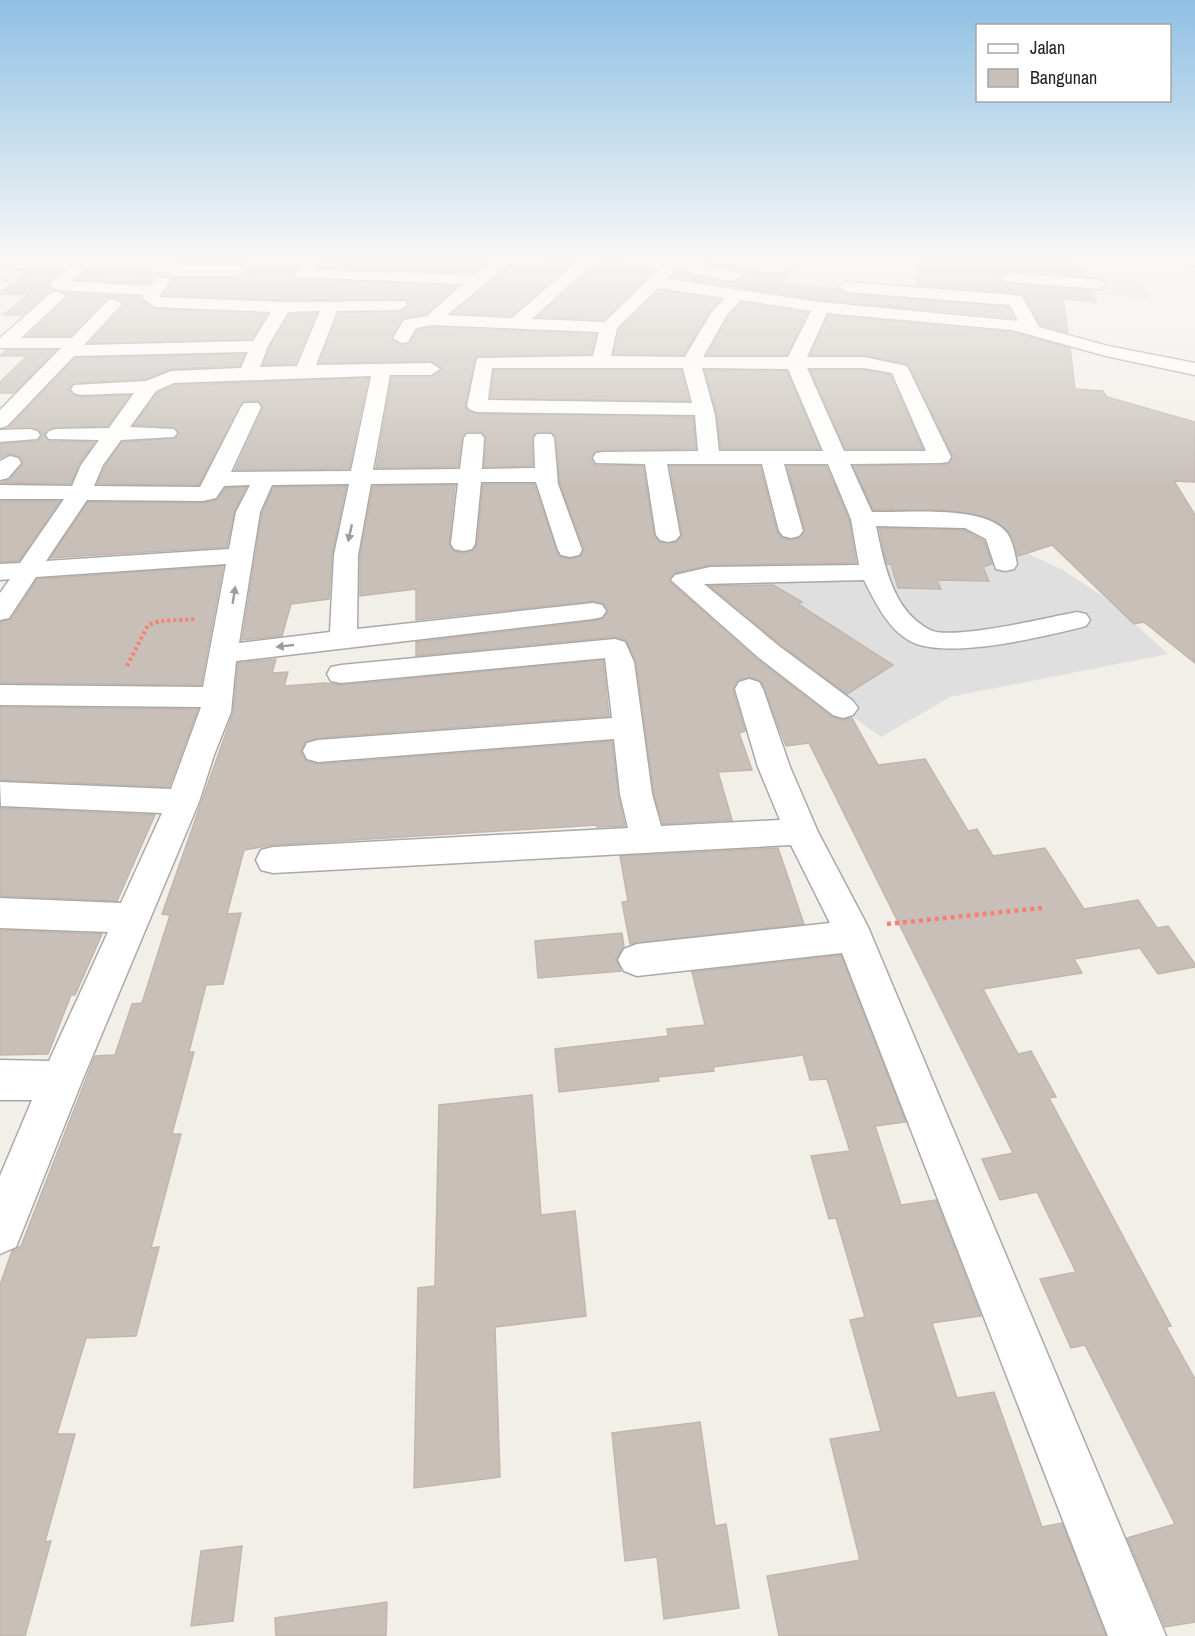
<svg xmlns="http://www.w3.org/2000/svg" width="1195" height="1636" viewBox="0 0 1195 1636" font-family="'Archivo Narrow',sans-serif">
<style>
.residential{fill:#e0dfdf}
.building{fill:#c7bfb8;stroke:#c4b6ab;stroke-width:1.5}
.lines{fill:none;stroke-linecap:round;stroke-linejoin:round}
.street-casing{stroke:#a9a9a9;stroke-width:3}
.path-far1{stroke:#fa8072;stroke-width:4;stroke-dasharray:3 3;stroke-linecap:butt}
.path{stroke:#fa8072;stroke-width:4.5;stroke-dasharray:4 4;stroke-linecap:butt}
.street{fill:#fff;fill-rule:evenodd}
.oneway{fill:#9c9c9c}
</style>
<rect width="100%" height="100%" fill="#f2efe9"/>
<path class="residential" d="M280,260H619L687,268L694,260H800L794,282L980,292L971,260H1076L1087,272L1141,278L1149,299L1099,294L1097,303L1013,296L1003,316L922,311L919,350L1011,395L939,429L938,440L979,473L1011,540L1024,552L1063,570L1110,601L1168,654L950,697L881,737L660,580L596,502L586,427L425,436L435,367L484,363L485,346L447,339L356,344L362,315L434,314L442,294L249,292L161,288L184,269L270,271Z"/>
<path class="building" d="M177,260L301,263L293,274L297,279L457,286L426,314L402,319L391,339L401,345L410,343L417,330L432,327L596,334L591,354L476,356L465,407L477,414L693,417L696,449L604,450L596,451L591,457L596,465L643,466L654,535L659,542H677L682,535L670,466H760L777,532L782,538L790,540L801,537L805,530L787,466H826L849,520L856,563L710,565L675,573L670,582L758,660L832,717L842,720L852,718L878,765L925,759L968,831L977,829L993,856L1045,848L1084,909L1138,900L1157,928L1168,926L1195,964V967L1158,974L1140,948L1074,959L1082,973L983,989L1018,1054L1031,1051L1056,1097L1049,1098L1171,1326L1166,1327L1195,1379V1622L1165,1627L1127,1538L1175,1524L1085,1345L1071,1348L1040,1279L1076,1272L1037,1192L1000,1200L982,1159L1013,1153L809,743L786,746L761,681L750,677L738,680L733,690L745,731L739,733L752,770L718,772L732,820L663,824L654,794L636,662L626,640L615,637L416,656V642L593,621L602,619L608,612L604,604L593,601L416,620V589L360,596V555L373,486L455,485L449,544L454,551L463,553L472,551L477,544L483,484H534L559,556L570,559L581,556L584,549L560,484L556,437L551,432L535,433L532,438L533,466L484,467L486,437L481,432H467L462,438L458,467L376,468L392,377H431L442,368L431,361L319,363L339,313L399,312L409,306L407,300H282L163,295L172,282L171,278H238L248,272L238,264H184Z
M324,260H491L473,273L319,268Z
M543,260H575L511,316L453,313L513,263L535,267Z
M598,260L625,261L630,265L654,270L604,320L538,317Z
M917,260H1070L1073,267H1079L1083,276L1009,271L1001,274L999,279L1003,283L1090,291L1095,301L1063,299L1068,333L1041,325L1022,294L917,285Z
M709,262L734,266L754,272H788L781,285L838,289L847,294L1009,307L1014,318L821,300L671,277L678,268H684L689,275L733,283L743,277L734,269L706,265Z
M28,270H62L48,283L53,290L22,315H3L28,294H1Z
M87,271L163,273L167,276H156L149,284L78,279Z
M659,290L720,300L709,312L684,355L614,354L619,329Z
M64,293L140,297L155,309L267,314L252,339L89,343L124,306L123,302L114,297L106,298L71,336H27L65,300L67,296Z
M742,302L808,313L787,355H707L729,316Z
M317,313L295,364L263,365L270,347L289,314Z
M828,315L1012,332L1070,348L1075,389L1103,391L1107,397L1195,422V482L1174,481L1195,515V663L1144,622L1134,624L1052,545L1018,556L1008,531L997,522L982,516L944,510H873L853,466L940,465L950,463L953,456L907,364L864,355H810Z
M6,350H56L14,393H0V382L27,356H0Z
M245,354L240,366L171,369L146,379L74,383L69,390L80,397L130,395L108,426L56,427L44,434L49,441L95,442L79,464L71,484L0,483L10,479L23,463L20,457L11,454L0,458V444L37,441L42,435L39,430L31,427H9L75,358Z
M494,370H681L689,401L491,398Z
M705,370L787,371L820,449H721L717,415Z
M810,370H864L890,375L923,449H845Z
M368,378L349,469L235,470L263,408L258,401H244L199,485L97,484L105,466L122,442L176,438L179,433L174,427L134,425L157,393L175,385Z
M346,486L332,555L329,599L291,604L282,636L242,640L262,513L273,487Z
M246,487L234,512L227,547L50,558L88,502L203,503L217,500L225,488Z
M0,501H60L19,561L0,562Z
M879,528L964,530L984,541L992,564L983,567L989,581L937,580L941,589L898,588L891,564H887Z
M223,566L201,685L0,683V622L11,619L37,579Z
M773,585L802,602L798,604L893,665L847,694L780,644L710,586Z
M276,659L272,673L288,672L284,686L326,683L341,685L603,660L609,716L318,738L305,742L301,752L306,761L318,764L612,741L618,794L625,826L597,827V825L273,845L244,850L227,914L241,913L223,984L206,985L189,1052H194L172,1134H181L151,1248L159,1247L136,1336L86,1338L57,1434H75L45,1542L51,1541L25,1636H0V1285L12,1251L21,1246L95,1056L115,1055L132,1004L142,1003L170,915L162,914L233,713L238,663Z
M0,707L198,709L169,787L0,780Z
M0,808H1L155,815L117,901L0,896Z
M778,848L804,924L630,944L622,902L628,901L620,856Z
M0,930L102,934L75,995H71L48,1054L0,1055Z
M622,933L624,947L616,959L621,971L538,978L535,941Z
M841,955L906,1122L875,1126L901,1205L936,1200L981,1316L932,1323L957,1398L994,1392L1042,1527L1062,1523L1106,1636H779L767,1576L860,1560L830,1439L881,1431L850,1320L865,1317L836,1218L829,1219L811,1156L850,1151L827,1079L810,1080L803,1055L713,1067L714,1071L658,1077L659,1081L559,1092L555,1049L668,1036L667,1029L705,1025L692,972Z
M532,1095L541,1215L575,1211L586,1316L495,1327L500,1477L414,1488L418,1288L435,1286L439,1105Z
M700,1422L715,1526L726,1524L739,1608L664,1619L657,1557L625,1561L612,1433Z
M242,1546L233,1621L191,1626L201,1551Z
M387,1602L386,1636H276L275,1618Z"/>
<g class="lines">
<g class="street-casing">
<path id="street" d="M7,260L176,262L183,266H238L246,271L238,276H172L164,271L86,269L72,281L150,286L156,278H168L170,281L159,297L282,302L405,301L407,305L399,310L337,311L316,365L431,363L440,369L431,375H390L373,470L460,469L464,438L467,434H481L484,438L482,469L535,468L534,438L537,434H551L554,438L558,484L582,550L579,555L570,557L561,555L558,550L536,482H481L475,544L472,549L463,551L454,549L451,544L458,483L371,484L358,555L357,629L593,603L602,605L606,611L602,617L593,619L236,661L231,712L214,755L199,802L82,1081L16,1247L0,1254V1176L32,1100H0V1060L49,1061L108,932L0,928V898L121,903L162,813L1,806L0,782L171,789L201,707L0,705V685L203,687L226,564L36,577L9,618L0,620V593L10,579L0,580V564L20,563L64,499H0V485L72,486L81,465L99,440L49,439L46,435L49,431L56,429L109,428L134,393L81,395L74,393L71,389L74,385L146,381L171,371L241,368L248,352L74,356L7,426L0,428V410L61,348H0V338L51,293L57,291L65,296L63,299L21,338H72L108,300L114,299L122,304L84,345L253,341L271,312L155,307L142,298L144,295L58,290L50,285L68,268H13L8,266L5,263ZM320,311L297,366L260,367L268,346L288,312ZM371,376L351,471L231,472L261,407L258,403H244L241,407L200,487L94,486L103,465L121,440L174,437L177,433L174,429L130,427L156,391L174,383ZM349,484L334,555L330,632L239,643L260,512L272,485ZM250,485L236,512L229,549L46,561L87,500L203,501L216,498L224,486Z
M306,260H322L314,270L474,275L495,260H513L447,315L512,318L579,260H596L532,319L605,322L659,269L630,263L627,260L668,261L676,269L667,279L821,302L1018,321L1010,305L847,292L839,287L847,282L1016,295L1022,296L1039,327L1108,346L1195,363V375L1106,356L1012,330L827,313L807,357H864L907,366L951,457L948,462L940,463L850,464L872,512C905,513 985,504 1007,533C1013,541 1015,555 1017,564L1014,569L1005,571L996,569L986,539L965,528L876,526C884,563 892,611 930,630C952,641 1050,617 1077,612L1086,614L1090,620L1086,626C1046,636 946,661 910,641C888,629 875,602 864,580L704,584L779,646L853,701L858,708L853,715L843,718L833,715L759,658L671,580L675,575L710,567L859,565L851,519L828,464H784L803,531L799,536L791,538L783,536L779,531L762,464H667L680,535L676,540L668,542L660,540L656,535L645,464L596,463L593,458L596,453L604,452L698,451L695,415L477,412L470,410L467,406L477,358L593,356L599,332L432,325L416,328L408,342L402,343L393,338L404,320L427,316L463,284L297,277L295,274ZM658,288L725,298L711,313L685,357L611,356L617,328ZM741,300L811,311L788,357H703L727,315ZM492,368H683L692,403L488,400ZM702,368L788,369L823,451H719L715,415ZM807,368H864L892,373L926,451H844Z
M690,260H708L701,266L733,271L741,276L733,281L689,273L685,265Z
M737,260L784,263L792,268C785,275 742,271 735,264Z
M1195,260V266L1186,261L1187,260Z
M1009,273L1098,279L1106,284L1098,289L1003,281L1001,278L1003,275Z
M0,280L7,282L9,285L7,288L0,290Z
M30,429L37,431L40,435L37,439L0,442V430Z
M10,456L18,458L21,463L8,478L0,480V461Z
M615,639L625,642L634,662L652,794L661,826L780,820L758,767L735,689L739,682L749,679L759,682L763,689L790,767L818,832L868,927L1166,1636H1108L842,953L637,976L624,971L618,960L624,949L637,944L830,923L791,845L273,873L261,870L256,860L261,850L273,847L628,828L620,794L614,739L318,762L307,759L303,751L307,743L318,740L612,718L605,658L341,683L331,681L327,674L331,667L341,665Z"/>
</g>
<path class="path-far1" d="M127,666L148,625L160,621L195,619"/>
<path class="path" d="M887,924L1042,908"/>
<use href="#street" class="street"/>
</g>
<defs><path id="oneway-solid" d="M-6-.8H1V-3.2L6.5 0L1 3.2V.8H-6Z" transform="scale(1.5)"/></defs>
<g class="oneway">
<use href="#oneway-solid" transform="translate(350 533) rotate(102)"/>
<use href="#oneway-solid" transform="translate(234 595) rotate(-81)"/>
<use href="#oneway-solid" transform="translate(285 646) rotate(174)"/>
</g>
<linearGradient id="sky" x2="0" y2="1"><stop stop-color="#8fc0e4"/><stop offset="0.53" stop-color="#f9f8f5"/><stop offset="1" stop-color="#f9f8f5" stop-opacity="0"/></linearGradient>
<rect width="1195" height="489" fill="url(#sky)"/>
<rect x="976" y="24" width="195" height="78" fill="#ffffff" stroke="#a7a7a7" stroke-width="1.5"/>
<rect x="988" y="44" width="30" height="9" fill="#ffffff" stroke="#a7a7a7" stroke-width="1.5"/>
<text x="1030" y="54" font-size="18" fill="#222222">Jalan</text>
<rect x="988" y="69" width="30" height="18" fill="#c7bfb8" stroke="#a7a7a7" stroke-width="1.5"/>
<text x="1030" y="84" font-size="18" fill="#222222">Bangunan</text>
</svg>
